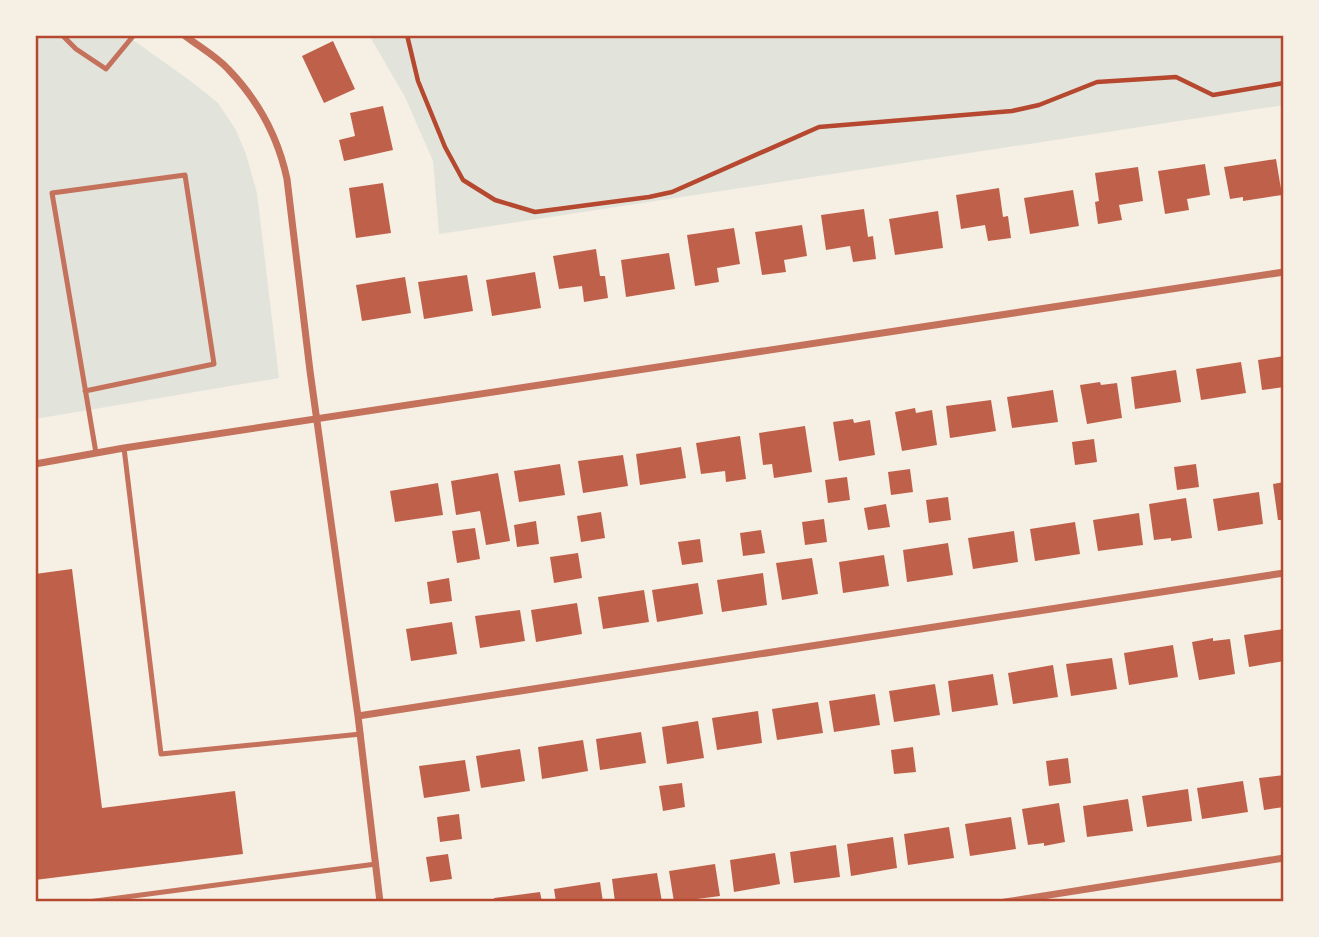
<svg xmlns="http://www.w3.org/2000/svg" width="1319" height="937" viewBox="0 0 1319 937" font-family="'Source Serif 4',serif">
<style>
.green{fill:#e2e4dc}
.building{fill:#bf614a}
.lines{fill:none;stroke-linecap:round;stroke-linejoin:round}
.path{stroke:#b5482f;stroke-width:4.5}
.service{stroke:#c5725c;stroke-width:5}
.minor{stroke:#c5725c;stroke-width:7}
.neatline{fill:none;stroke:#b5482f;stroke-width:2.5}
</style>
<rect width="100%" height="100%" fill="#f6efe4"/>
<path class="green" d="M35,35H126L192,82L218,103L236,130L246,154L257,193L279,378L35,419Z
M369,35H1284V105L439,234L433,161L405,97Z"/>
<path class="building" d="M333,41L355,89L324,103L302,56Z
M383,106L393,150L344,161L339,140L355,136L350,113Z
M1276,159L1282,195L1243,201V197L1230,199L1224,167Z
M1205,164L1210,195L1187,199L1189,210L1165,214L1158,171Z
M1138,167L1143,201L1119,205L1122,220L1098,224L1095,202L1099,201L1095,173Z
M383,183L391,233L356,238L349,188Z
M999,188L1003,217L1008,216L1011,238L988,241L985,225L961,229L956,195Z
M1073,190L1079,226L1030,234L1024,198Z
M864,209L868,237L873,236L876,259L853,262L850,246L826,250L821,215Z
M938,211L943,248L895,255L889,219Z
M802,225L807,256L784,260L786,272L762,275L755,232Z
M734,228L740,264L717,268L719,282L695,286L687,235Z
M596,249L600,276H605L608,298L584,302L582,286L559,289L553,256Z
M669,253L675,289L626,297L621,260Z
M535,272L541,308L492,316L486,280Z
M467,275L473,311L424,319L418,282Z
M405,277L411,313L362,321L356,285Z
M1284,356V387L1262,390L1258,360Z
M1241,362L1246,393L1201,400L1196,369Z
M1176,370L1181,402L1135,409L1131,377Z
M1100,382L1101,385L1117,383L1122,418L1087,424L1080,385Z
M1053,390L1058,422L1012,428L1007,397Z
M991,400L996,431L950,438L946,406Z
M915,408L916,413L932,410L937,445L902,451L895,412Z
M853,419L854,423L870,420L875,455L839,461L833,422Z
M805,426L812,472L774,478L772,464L763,465L759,433Z
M740,436L746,479L726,482L725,471L701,474L696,443Z
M1094,439L1097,462L1075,465L1072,442Z
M681,447L686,478L640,485L636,454Z
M623,455L628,486L583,493L578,461Z
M560,464L565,495L519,502L514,471Z
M1196,464L1199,487L1177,490L1174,467Z
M910,469L913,492L891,495L888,472Z
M498,473L510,541L486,545L480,511L456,515L451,481Z
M847,477L850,500L828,503L825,480Z
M1284,482V520H1278L1273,484Z
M438,483L443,515L395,522L390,491Z
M1259,492L1263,524L1218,531L1213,499Z
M948,497L951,520L929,523L926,500Z
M1186,498L1192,538L1171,541V538L1154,540L1149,504Z
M886,504L890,527L868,530L864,508Z
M601,512L605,538L581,542L577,516Z
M1139,513L1143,545L1098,551L1093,520Z
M824,519L827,542L805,545L802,522Z
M536,521L539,544L517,547L514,525Z
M1075,522L1080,554L1035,561L1030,529Z
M475,528L480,559L457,563L452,531Z
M761,530L765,553L743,556L740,533Z
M1014,531L1018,562L973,569L968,538Z
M700,539L703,562L682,565L678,542Z
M948,543L953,575L907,582L903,550Z
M578,553L582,578L554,583L550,557Z
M884,555L889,586L843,593L839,562Z
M812,558L818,594L782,600L776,563Z
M72,569L102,808L235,791L243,854L35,880V574Z
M763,573L767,605L722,612L717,580Z
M449,578L452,601L430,604L427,582Z
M698,583L703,614L657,622L652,590Z
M644,590L649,622L603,629L598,597Z
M577,603L582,634L536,642L531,610Z
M520,610L525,641L480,648L475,616Z
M452,622L457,654L411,661L406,629Z
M1284,629V661L1249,667L1244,635Z
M1213,638V641L1230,639L1235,674L1199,680L1192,642Z
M1173,645L1178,677L1129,685L1124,653Z
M1112,658L1117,689L1071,696L1066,664Z
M1053,665L1058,697L1013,704L1008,673Z
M993,674L998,705L952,712L948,681Z
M935,684L940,715L894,722L889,691Z
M875,694L880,725L834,732L829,701Z
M818,702L823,733L777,740L772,709Z
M758,711L762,743L717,750L712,718Z
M698,721L704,758L667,764L662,727Z
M641,732L646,763L600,770L596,739Z
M583,740L588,771L542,779L538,747Z
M913,747L916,772L894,774L891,750Z
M520,749L525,781L481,788L476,756Z
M1068,758L1071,783L1049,786L1046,761Z
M465,760L470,791L424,798L419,766Z
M1284,775V807L1264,810L1259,778Z
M1243,781L1248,812L1202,819L1197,788Z
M682,783L685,807L663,811L659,786Z
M1188,789L1192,821L1147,827L1142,796Z
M1128,799L1133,831L1087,837L1083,806Z
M1059,803L1065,842L1044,846V843L1028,845L1022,809Z
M459,814L462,839L440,842L437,817Z
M1011,817L1016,849L970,856L965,824Z
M949,827L954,858L908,865L904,834Z
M893,837L897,868L851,876L847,844Z
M836,845L840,877L794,883L790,852Z
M775,853L780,884L734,892L730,860Z
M448,854L452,879L430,882L426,857Z
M715,864L720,896L674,902L669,871Z
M657,873L662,902H615L612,879Z
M600,882L603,902H556L554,889Z
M540,892L542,902H495L494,898Z"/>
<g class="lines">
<path class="path" d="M407,35L418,81L445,147L463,180L495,200L535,212L649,197L672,192L819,127L1012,111L1039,105L1097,82L1176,77L1213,95L1284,83"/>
<path class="service" d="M62,35L76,49L106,69L134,35
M85,391L214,364L185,175L52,193L96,453
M124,448L161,754L361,734
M88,902L376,864"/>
<path class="minor" d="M184,35C198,46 216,56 228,69C258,100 278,137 287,179L310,371L358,716L380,902
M35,464L124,448L1284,272
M358,716L1284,573
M1005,902L1284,858"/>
</g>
<rect width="1319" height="937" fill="none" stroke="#f6efe4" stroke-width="74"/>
<rect x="37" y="37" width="1245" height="863" class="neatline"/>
</svg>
